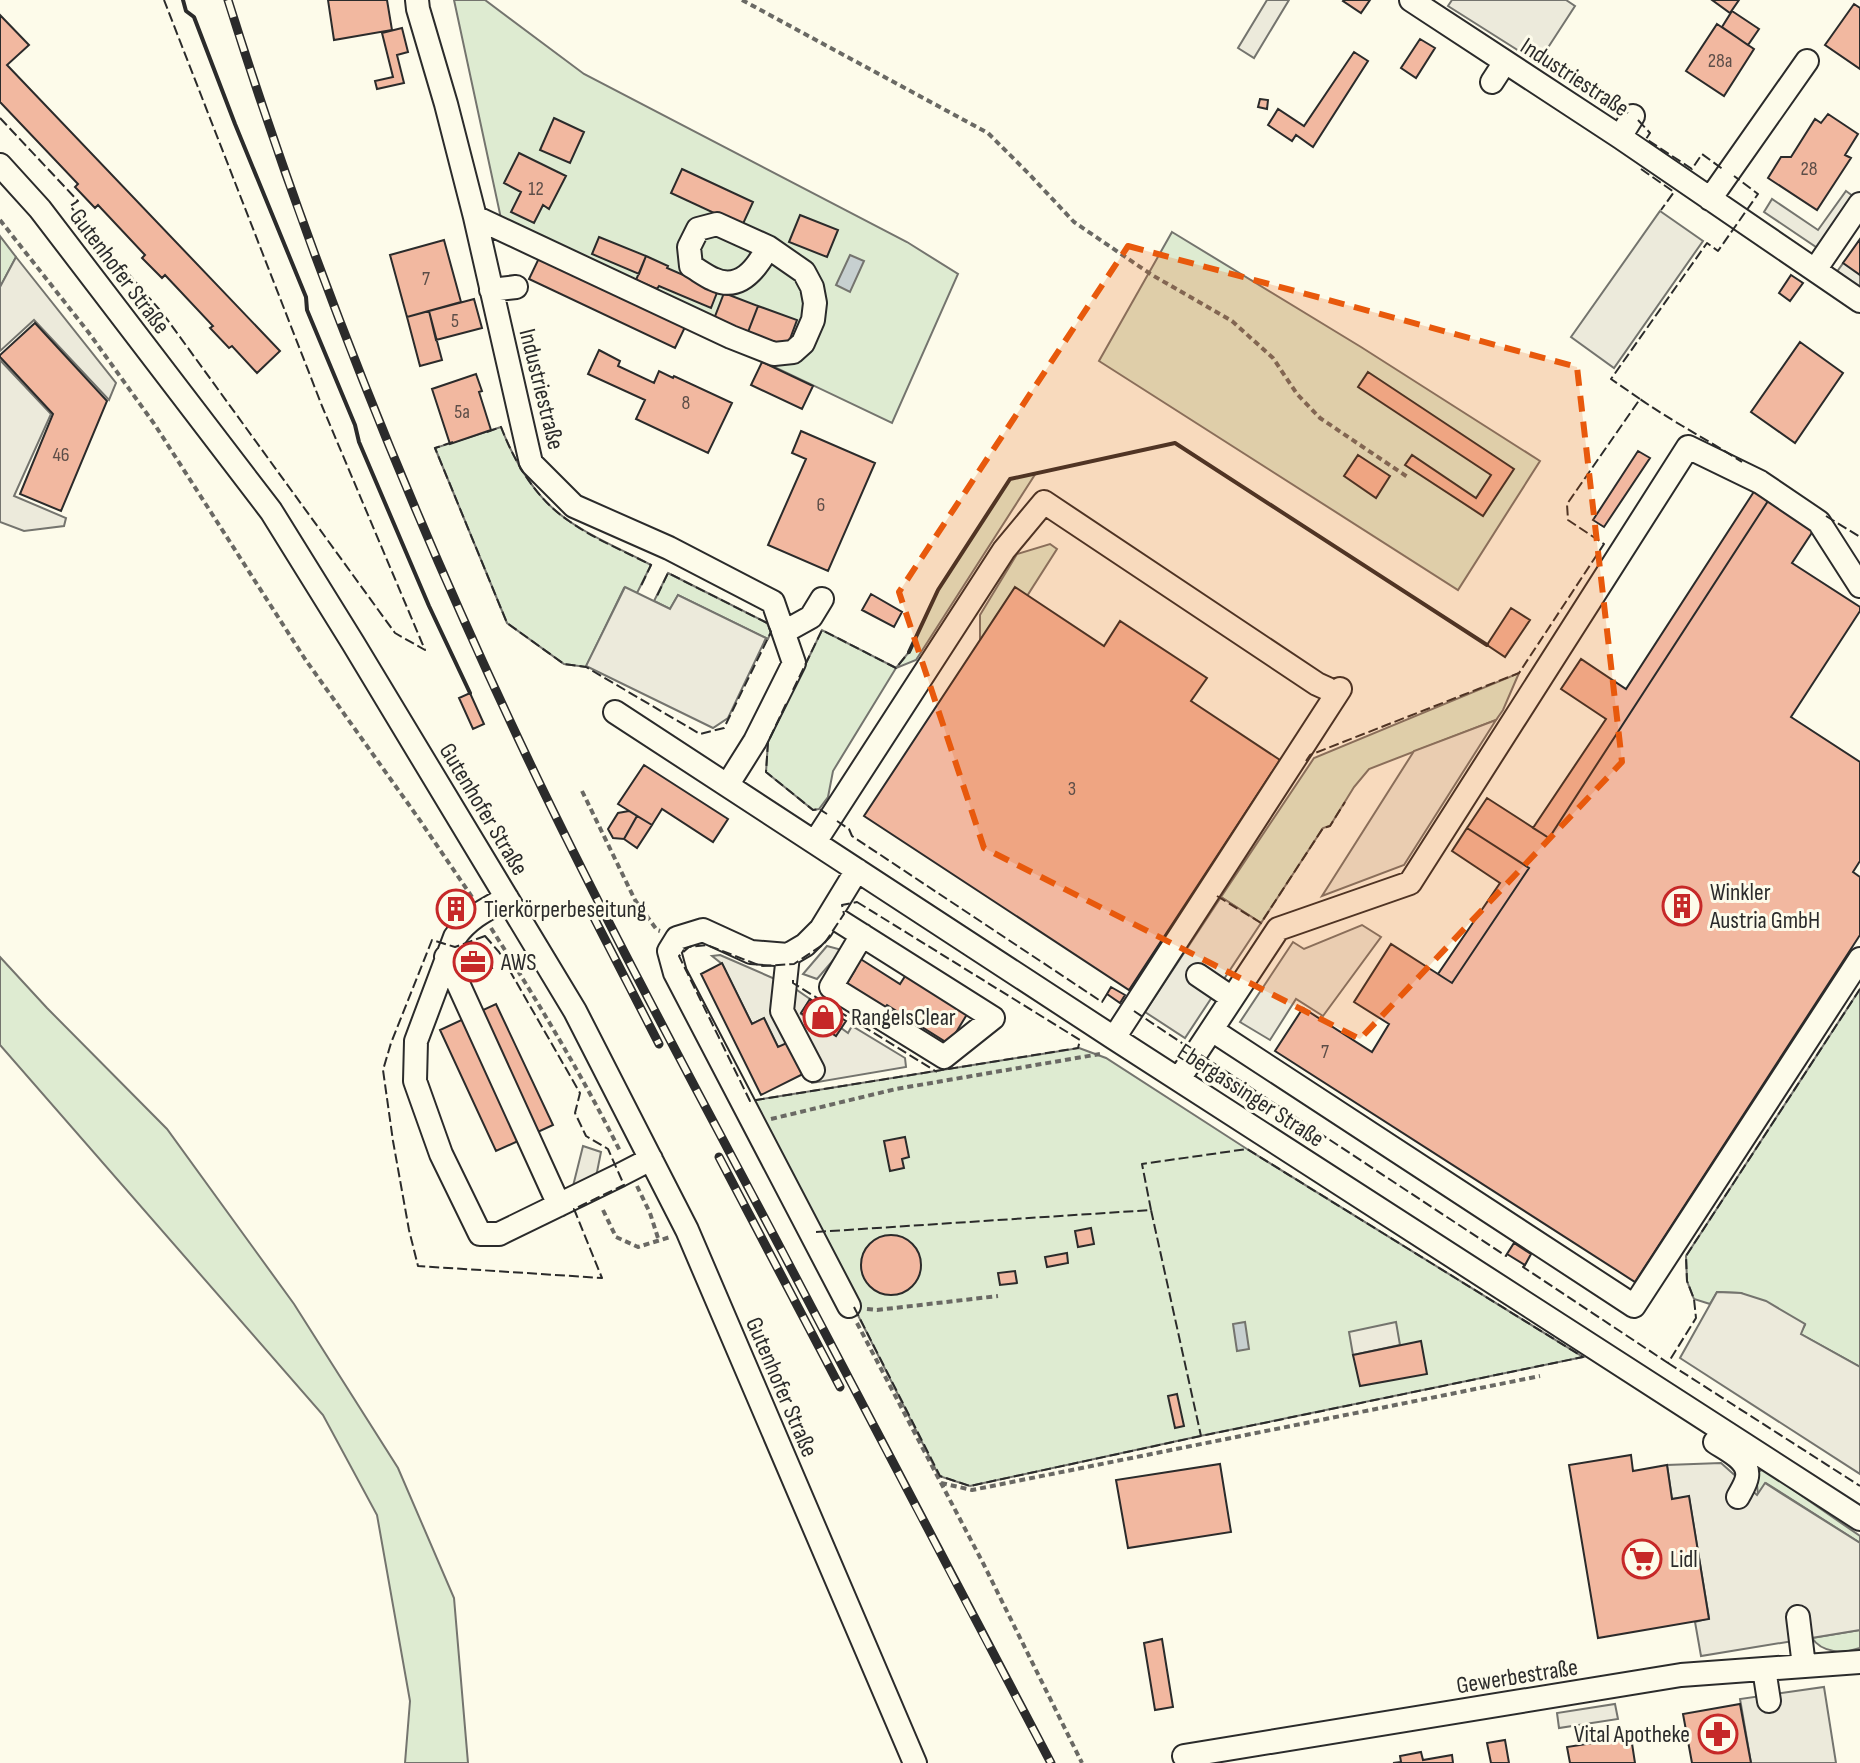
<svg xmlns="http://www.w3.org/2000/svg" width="1860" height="1763" viewBox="0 0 1860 1763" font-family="'Sofia Sans Condensed',sans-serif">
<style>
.green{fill:#deebd1;stroke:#74746e;stroke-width:2}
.parking{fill:#eceadb;stroke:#74746e;stroke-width:2}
.water{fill:#c7d0d0;stroke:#74746e;stroke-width:2}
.building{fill:#f2b8a0;stroke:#2b2b2b;stroke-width:2}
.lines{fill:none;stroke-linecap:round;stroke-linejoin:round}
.minor-casing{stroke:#2b2b2b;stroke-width:26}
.path{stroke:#6a6964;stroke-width:4;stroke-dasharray:6 4;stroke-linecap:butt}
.minor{stroke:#fdfbea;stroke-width:22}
.rail-casing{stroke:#2b2b2b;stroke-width:9}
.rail{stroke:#fdfbea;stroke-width:6;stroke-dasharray:18;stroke-linecap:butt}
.fence{stroke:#2b2b2b;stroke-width:2;stroke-dasharray:10 4;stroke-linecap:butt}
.wall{stroke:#2b2b2b;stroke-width:4}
.marked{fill:#e8590c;fill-opacity:0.2;stroke:#e8590c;stroke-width:6;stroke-dasharray:16 10;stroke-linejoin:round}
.labels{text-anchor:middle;stroke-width:6;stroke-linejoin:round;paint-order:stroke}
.number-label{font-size:20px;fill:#5d4e48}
.street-label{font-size:24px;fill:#2b2b2b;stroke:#fdfbea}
.poi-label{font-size:24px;fill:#2b2b2b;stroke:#fdfbea;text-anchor:start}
</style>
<rect width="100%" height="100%" fill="#fdfbea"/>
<path class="green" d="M454,0H485L584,74L907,242L958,274L892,423L502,237V223Z
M1172,232L1361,347L1540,461L1458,590L1099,361Z
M0,236L16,257L0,287Z
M501,427C515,463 536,499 569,521C593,538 625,551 651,565L637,593L624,588L586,667L564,664L507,623L435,448Z
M1036,473L916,660L896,668L833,771L828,797L819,809L813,810L766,772L768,742L822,630L896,668L909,652L938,590L1010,479Z
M1050,544L1057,549L1027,596L980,640V615L1017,554Z
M668,573L767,623L771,632L768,639L678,595L670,609L654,601Z
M1519,673L1503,710L1496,720L1369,769L1354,787L1330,826L1323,828L1261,923L1221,897L1314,758Z
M0,957L47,1008L167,1129L294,1304L398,1468L454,1598L468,1763H405L410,1701L377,1515L323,1415L0,1045Z
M1860,989V1367L1800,1334L1805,1325L1741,1293L1717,1292L1710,1304L1694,1299L1687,1281L1686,1256Z
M1079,1048L1106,1058L1247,1149L1583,1357L1200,1436L970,1486L939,1476L750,1101Z
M1763,1469L1860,1536V1543L1766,1483L1758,1495L1756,1474Z
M1860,1630V1648C1843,1654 1822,1653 1812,1638Z"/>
<path class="parking" d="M1267,0H1289L1254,58L1238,48Z
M1452,0H1566L1575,6L1538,63L1448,6Z
M1846,191L1857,199L1822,251L1764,212L1772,199L1818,230Z
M1660,211L1703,241L1614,368L1571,337Z
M16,257L116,383L109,400L34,320L0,351V287Z
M1844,262L1860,274V290L1836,273Z
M0,360L51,414L14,496L66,518L64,526L24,531L0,522Z
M625,587L670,609L678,595L766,638L728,718L713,728L586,666Z
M1496,720L1404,865L1322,896L1414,751Z
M1221,897L1261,923L1185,1038L1145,1012Z
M1362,925L1381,937L1323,1016L1296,999L1270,1040L1240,1022L1293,942L1304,949Z
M827,946L842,950L817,979L803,974Z
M720,955L791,986L810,999L801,1014L836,1035L841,1028L848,1033L852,1026L905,1058L906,1067L812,1083L805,1073L778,1047L764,1018L752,1024L722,964L712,956Z
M583,1146L601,1152L596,1177L573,1186Z
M1717,1292L1741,1293L1766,1301L1805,1324L1801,1334L1860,1367V1474L1680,1358Z
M1396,1322L1400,1345L1353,1355L1349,1332Z
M1721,1463L1757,1495L1765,1483L1860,1543V1630L1701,1656L1695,1622L1709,1618L1689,1497L1672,1499L1667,1465Z
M1824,1687L1836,1763H1751L1740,1699Z
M1615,1704L1618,1719L1559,1728L1557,1713Z"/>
<path class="water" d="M850,255L864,261L850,292L836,285Z
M1245,1322L1249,1349L1237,1351L1233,1324Z"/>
<path class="building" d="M328,0H387L392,30L334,40Z
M1344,0H1370L1361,13L1343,1Z
M1712,0H1739L1730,13Z
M1854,4L1860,8V69L1825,45Z
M1732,11L1759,29L1748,45L1722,27Z
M0,15L29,45L7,65L280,351L257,373L232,346L229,348L210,328L213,326L165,275L162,278L142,258L145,255L98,205L95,208L75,187L78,184L0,102Z
M1717,24L1754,49L1724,96L1686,71Z
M402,28L408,52L397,55L404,83L377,89L375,81L393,77L382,33Z
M1420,39L1435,48L1416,78L1401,68Z
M1354,52L1368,61L1313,147L1296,135L1292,141L1268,125L1278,109L1304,126Z
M1260,99L1268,100L1267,109L1258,107Z
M1828,114L1858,134L1845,155L1851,158L1817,210L1768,178L1781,157H1791L1815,119L1821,123Z
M554,118L584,132L570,163L540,150Z
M519,153L566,176L549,209L543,205L534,223L511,212L521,192L504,183Z
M682,169L753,202L742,226L671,193Z
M800,215L838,230L827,257L789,242Z
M599,237L646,256L639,274L592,254Z
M1860,239V275L1843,263Z
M444,240L461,302L407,317L390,255Z
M540,256L686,325L675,348L529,279Z
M646,256L668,266L667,268L718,290L711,308L659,286L657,289L636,280Z
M1791,275L1803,283L1790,301L1779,293Z
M724,293L758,306L748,332L714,319Z
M474,299L482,328L436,340L429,311Z
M758,306L797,320L787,347L748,332Z
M429,311L442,360L420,366L407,317Z
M35,323L107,401L61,511L20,494L53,414L0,357V355Z
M1800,342L1843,373L1795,443L1751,412Z
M599,350L620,361L618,366L654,383L659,371L673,378L674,376L732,403L708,453L636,419L645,400L588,374Z
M762,362L813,386L802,409L751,385Z
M1368,372L1514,469L1483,516L1405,465L1412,455L1476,498L1491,475L1358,387Z
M476,374L482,391L479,392L491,430L450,444L432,389Z
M801,431L875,463L828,571L768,545L806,459L792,453Z
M1638,451L1650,458L1604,527L1593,520Z
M1358,455L1390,476L1376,498L1344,476Z
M1755,490L1770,498L1549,838L1533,828L1606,719L1561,689L1581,659L1626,689Z
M1770,498L1815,528L1792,563L1860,607V611L1791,717L1860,762V861L1853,872L1860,877V935L1635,1282L1275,1051L1303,1008L1372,1052L1389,1024L1354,1002L1391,944L1452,983L1529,868L1467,828L1487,798L1549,838Z
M1015,587L1104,646L1120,621L1207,678L1191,701L1280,760L1129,990L864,816Z
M871,594L902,612L894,627L862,610Z
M1511,608L1530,620L1505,657L1487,645Z
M470,693L484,724L473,729L459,698Z
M644,765L728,819L713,842L662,809L652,825L618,804Z
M629,811L637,816L624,839L613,838L608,829L618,813Z
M637,816L652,825L637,848L624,839Z
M1467,828L1529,868L1452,983L1438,974L1500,883L1452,851Z
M458,903L462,909L455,914L450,908Z
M480,944L492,968L467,980L454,955Z
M859,958L900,984L907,973L969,1011L949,1044L887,1005L884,1009L846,985L855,970L847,965Z
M722,963L752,1024L764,1018L778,1047L789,1042L805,1073L761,1095L701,974Z
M1111,987L1125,995L1120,1003L1107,994Z
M810,999L846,1021L836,1036L801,1013Z
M496,1004L553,1125L496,1151L440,1030Z
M905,1137L909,1157L902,1159L904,1168L890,1171L884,1141Z
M1091,1228L1094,1244L1078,1247L1075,1231Z
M861 1265a30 30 0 1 1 60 0a30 30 0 1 1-60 0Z
M1514,1243L1531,1254L1525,1265L1507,1254Z
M1067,1253L1068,1263L1047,1267L1045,1257Z
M1015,1271L1017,1283L1000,1285L998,1273Z
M1421,1341L1427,1374L1360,1386L1353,1355Z
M1177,1394L1184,1426L1175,1428L1168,1396Z
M1631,1455L1633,1471L1667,1465L1672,1499L1689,1496L1709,1619L1598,1638L1569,1465Z
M1220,1464L1231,1532L1128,1548L1116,1480Z
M1162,1639L1173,1707L1155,1710L1144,1643Z
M1740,1704L1751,1763H1692L1683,1714Z
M1631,1737L1635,1763H1570L1567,1747Z
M1505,1740L1509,1763H1491L1487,1743Z
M1421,1752L1423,1760L1452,1755L1453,1763H1393L1401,1762L1400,1756Z"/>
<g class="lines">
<g class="minor-casing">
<path id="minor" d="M417,0L418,9L446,104L475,217L531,463L574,506L669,548L773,602L794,663L755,741L728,784
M1411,0L1620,137L1860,301
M1492,82L1505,62
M1620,137L1633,116
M0,165L40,209L271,511L353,643L575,1011L687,1230L915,1763
M1710,199L1807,61
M475,217L731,337L774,354L793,352L803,343L813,320L815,303L812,287L804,272L768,247L717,224L698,229L689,247L691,266C698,270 706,276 713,279C740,292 757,268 768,247
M1815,270L1860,204
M491,290L516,287
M784,632L811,617L822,599
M615,712L1114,1038L1860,1519
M815,842L1004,550L1044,502L1317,684L1328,689
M507,898C487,909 468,918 455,937L416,1041L415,1081L441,1154L480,1234H499L620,1175L651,1159
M830,915L993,1018L944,1057L831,987L862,935
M788,955L782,1011L813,1070
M446,957L559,1205
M1198,975L1232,998
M1212,1030L1634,1306L1860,959
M1114,1038L1340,689
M1179,1079L1278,929L1410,883L1688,447L1760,482L1819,522L1860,586
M849,1306L675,973L669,951L677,938L703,930L751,952L788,955L805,945L821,929L857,870
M1715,1442C1727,1450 1750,1460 1747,1477C1746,1484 1741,1491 1738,1497
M1798,1617L1804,1666
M1764,1669L1769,1701
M1184,1756L1681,1675L1860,1662"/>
</g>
<path class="path" d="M742,0L988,133L1029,174L1074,222L1152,275L1232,321L1273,358L1297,394L1320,418L1409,478
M0,220L89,333L155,425L305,659L419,819L472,897
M582,791L635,900L657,930L660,931
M491,928C538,1002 582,1075 621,1153
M771,1119L896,1089L1100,1054
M637,1186L650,1213L659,1241
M603,1210L616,1237L638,1247L670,1237
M867,1309L877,1310L998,1296
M857,1323L983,1563L1082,1763
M941,1483L972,1490L1540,1376"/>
<use href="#minor" class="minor"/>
<g class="rail-casing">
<path id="rail" d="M228,0C307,252 405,498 518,738C600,912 692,1081 782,1251C872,1422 961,1593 1051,1763
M591,912L659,1044
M719,1157L840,1387"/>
</g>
<use href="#rail" class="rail"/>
<path class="fence" d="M1613,103L1628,113
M0,118L78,201L70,206L164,315L395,633L425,650L322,406L164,0
M1638,120L1650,133L1646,139L1692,169L1702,154L1724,170
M1641,169L1674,192L1661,210
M1640,399L1611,379L1707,243L1718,251L1758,194L1734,176
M487,432L501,427C515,463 536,499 569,521C594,539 624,551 651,565L640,588
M453,442L435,448L507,623L564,664L586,667L700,734L724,728L771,632L767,623L668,573L657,596
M1826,516L1860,537
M793,690L822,630L896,668L909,652
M786,704L768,742L766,772L813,810L819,809L827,814
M1306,761L1310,755L1519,673L1604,544L1568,520L1567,504L1640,399C1673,422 1708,440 1742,462
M837,821L849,829L852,836L1102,1002L1107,994
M1217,896L1261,923L1323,828L1330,826L1345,802
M857,902L1080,1040L1078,1048L750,1101L679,956L689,947L707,945L761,966L794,964L824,944L844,914L842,905Z
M485,936L499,952L580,1093L575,1113L586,1136L608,1149L624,1185L574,1209L602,1278L418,1266L409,1230L393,1141L383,1070L391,1043L432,940L455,947Z
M793,980V983L937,1072
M1134,1011L1191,1049
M1201,1055L1506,1256L1507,1254
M816,1232L1151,1210L1201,1436
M1525,1265L1523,1267L1668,1363L1696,1318L1694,1299L1687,1281L1686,1256L1860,989
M854,1307L940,1476L970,1486L1201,1436L1583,1357L1247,1149L1142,1164L1151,1210
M1668,1363L1860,1486"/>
<path class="wall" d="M183,0L186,11L194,17L235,124L306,297L307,310L355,425L359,442L429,606L470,693
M909,652L938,590L1010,479L1175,443L1487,645"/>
</g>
<path class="marked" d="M1128,246L1577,367L1622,762L1360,1039L984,848L899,592Z"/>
<defs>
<g id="building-ring" transform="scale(2)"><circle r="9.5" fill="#fdfbea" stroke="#c62828" stroke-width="1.5"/><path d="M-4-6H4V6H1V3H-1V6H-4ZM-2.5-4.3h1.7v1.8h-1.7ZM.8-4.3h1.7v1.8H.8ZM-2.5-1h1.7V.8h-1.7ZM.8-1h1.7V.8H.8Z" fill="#c62828"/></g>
<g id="office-ring" transform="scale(2)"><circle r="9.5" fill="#fdfbea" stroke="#c62828" stroke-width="1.5"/><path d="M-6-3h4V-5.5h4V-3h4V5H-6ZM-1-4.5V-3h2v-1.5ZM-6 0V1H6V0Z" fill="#c62828"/></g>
<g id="shop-ring" transform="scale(2)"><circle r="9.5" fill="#fdfbea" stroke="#c62828" stroke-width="1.5"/><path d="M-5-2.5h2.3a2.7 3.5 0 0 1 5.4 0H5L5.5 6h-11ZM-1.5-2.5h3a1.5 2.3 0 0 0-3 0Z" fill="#c62828"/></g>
<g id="supermarket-ring" transform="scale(2)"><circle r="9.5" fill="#fdfbea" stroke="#c62828" stroke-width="1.5"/><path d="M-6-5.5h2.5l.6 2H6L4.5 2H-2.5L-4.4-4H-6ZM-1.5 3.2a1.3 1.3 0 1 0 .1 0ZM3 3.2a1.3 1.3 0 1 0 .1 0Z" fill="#c62828"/></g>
<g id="pharmacy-ring" transform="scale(2)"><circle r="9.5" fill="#fdfbea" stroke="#c62828" stroke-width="1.5"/><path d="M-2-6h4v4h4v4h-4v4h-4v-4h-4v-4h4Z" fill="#c62828"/></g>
</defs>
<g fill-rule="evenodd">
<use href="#building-ring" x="1682" y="906"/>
<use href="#building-ring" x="456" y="909"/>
<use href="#office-ring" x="473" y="962"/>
<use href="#shop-ring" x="823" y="1017"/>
<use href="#supermarket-ring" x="1642" y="1559"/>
<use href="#pharmacy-ring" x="1718" y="1734"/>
</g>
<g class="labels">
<g class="number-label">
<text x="1720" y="67">28a</text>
<text x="1809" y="175">28</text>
<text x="536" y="195">12</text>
<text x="426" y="285">7</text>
<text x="455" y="327">5</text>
<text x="686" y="409">8</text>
<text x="462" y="418">5a</text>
<text x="61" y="461">46</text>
<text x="821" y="511">6</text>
<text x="1072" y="795">3</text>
<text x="1325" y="1058">7</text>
</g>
<g class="street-label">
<text transform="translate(1575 77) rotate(33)" y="8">Industriestraße</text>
<text transform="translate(120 271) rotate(53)" y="8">Gutenhofer Straße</text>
<text transform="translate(542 389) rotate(76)" y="8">Industriestraße</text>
<text transform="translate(484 809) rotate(59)" y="8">Gutenhofer Straße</text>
<text transform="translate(1251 1095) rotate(33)" y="8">Ebergassinger Straße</text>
<text transform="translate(782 1387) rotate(67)" y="8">Gutenhofer Straße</text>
<text transform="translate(1517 1676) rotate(-9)" y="8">Gewerbestraße</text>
</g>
<g class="poi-label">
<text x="1710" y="900">Winkler<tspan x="1710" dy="28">Austria GmbH</tspan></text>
<text x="484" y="917">Tierkörperbeseitung</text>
<text x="501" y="970">AWS</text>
<text x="851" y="1025">RangeIsClear</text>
<text x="1670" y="1567">Lidl</text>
<text x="1690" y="1742" text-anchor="end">Vital Apotheke</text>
</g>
</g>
</svg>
